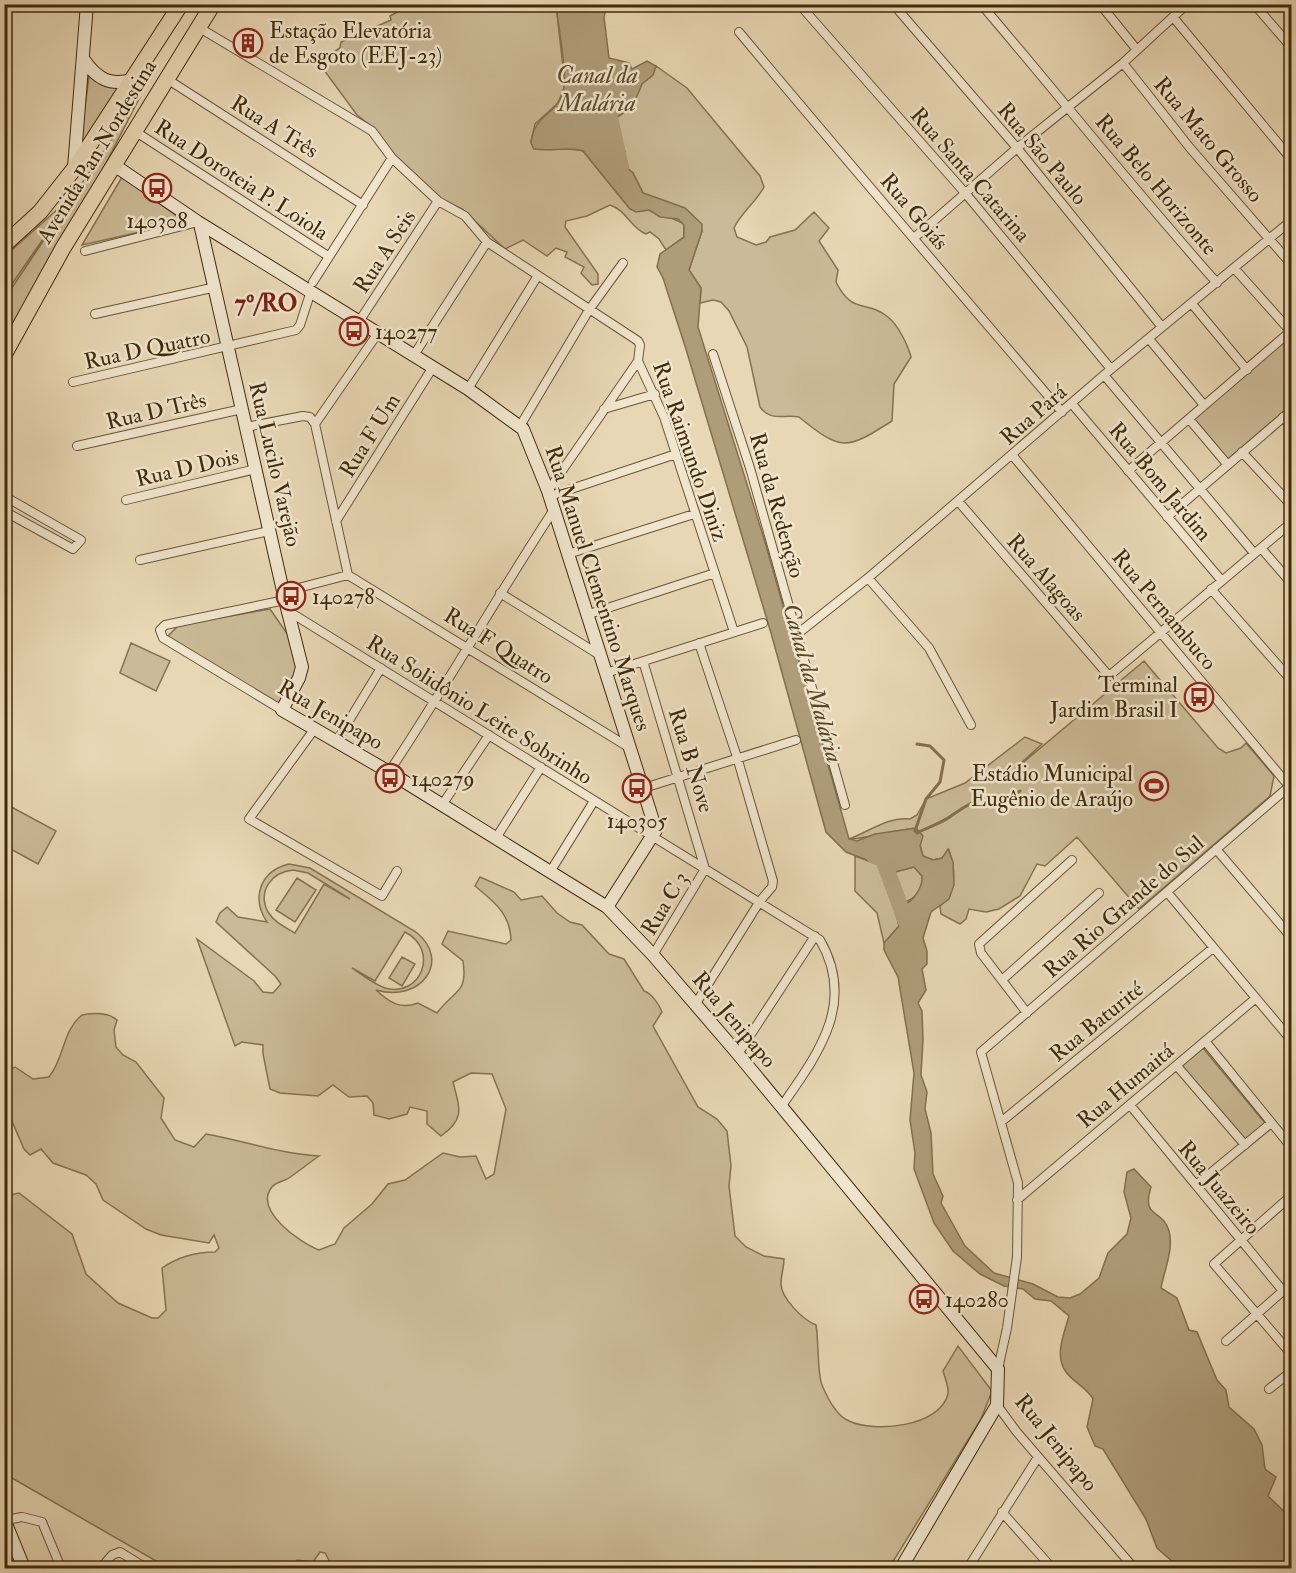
<svg xmlns="http://www.w3.org/2000/svg" width="1296" height="1573" viewBox="0 0 1296 1573" font-family="'IM FELL Double Pica',serif">
<style>
.green{fill:#cbba97;stroke:#867250;stroke-width:1.5;fill-rule:evenodd}
.water{fill:#af9d7a;stroke:#836f4d;stroke-width:1.5}
.lines{fill:none;stroke-linecap:round;stroke-linejoin:round}
.stream{stroke:#836f4d;stroke-width:3}
.river{stroke:#af9d7a;stroke-width:16}
.street-casing{stroke:#6a5634;stroke-width:10}
.secondary-casing{stroke:#402b0a;stroke-width:14}
.highway-casing{stroke:#402b0a;stroke-width:17}
.street{stroke:#f0e5ce;stroke-width:8}
.secondary{stroke:#f0e5ce;stroke-width:12}
.highway{stroke:#e8d7b4;stroke-width:15}
.labels{text-anchor:middle;stroke-width:5;stroke-linejoin:round;paint-order:stroke}
.poi-label{font-size:22px;fill:#402b0a;stroke:#f0e5ce;text-anchor:start}
.street-label{font-size:22px;fill:#402b0a;stroke:#f0e5ce}
.water-label{font-size:24px;font-style:italic;fill:#5c4826;stroke:#f0e5ce}
.neighbourhood-label{font-size:24px;font-weight:bold;fill:#7a1f14;stroke:#f0e5ce}
</style>
<rect width="100%" height="100%" fill="#e8d7b4"/>
<filter id="stains"><feTurbulence type="fractalNoise" baseFrequency=".00333" numOctaves="4"/><feColorMatrix values="0 0 0 0 .2 0 0 0 0 .09 0 0 0 0 .02 0 0 0 .5 -.17"/></filter>
<radialGradient id="worn" r=".72"><stop offset=".6" stop-color="#630" stop-opacity="0"/><stop offset="1" stop-color="#630" stop-opacity=".3"/></radialGradient>
<path class="green" d="M410,5H556L565,85L558,103L535,124L531,142L534,148C551,152 566,146 583,151L630,209C638,213 641,209 649,210C653,210 681,222 684,224V237L666,250L659,239L650,232L646,234C631,228 626,210 610,205L587,216L566,221L565,227L598,274V284L592,285L581,273L584,267L565,257L567,252L556,248L547,256L523,240L505,249L462,209L441,199L401,163L375,129L357,115L318,62L340,48L341,42L391,20L390,16Z
M656,66L687,88L760,176L764,187C756,202 741,213 734,228L737,237L756,245L766,242L770,237L795,230L814,212L829,228L819,241L838,270L836,282C853,316 866,299 888,317C898,325 908,345 911,357L894,384L892,421C846,450 842,452 799,417C783,414 771,422 760,407L747,347L729,311L721,302L713,300L700,303L701,288L689,270L702,231L675,205L643,193L633,173L626,167L620,149L611,142L616,130L615,118C633,109 632,99 641,85C646,77 652,75 656,66Z
M90,69L125,86L79,152Z
M140,97L89,196L5,346V298Z
M122,177L185,222L82,245Z
M60,207L59,216L5,294V256Z
M1286,337L1291,344V405L1228,459L1189,418Z
M270,609L304,658L280,711L168,636L179,625Z
M131,643L170,661L156,691L120,673Z
M1144,661L1218,748L1226,753L1241,748L1246,743L1274,776L1270,796L1139,909L1077,837L1045,866L1037,864L1020,896L999,909L986,912L969,909L966,919L960,924L941,914L940,906C957,893 956,870 949,850L943,858L933,860L923,856L916,828C904,829 853,841 849,839C869,832 888,816 910,819L917,815L926,799L965,783L1025,737L1042,744L1020,764L1021,769L1025,761Z
M4,803L56,831L38,864L5,846Z
M855,856L877,864L881,869L895,872L914,867L922,876C925,892 909,906 894,901L899,926L884,943L877,913L855,891Z
M289,864L310,868L416,932C452,961 421,1003 376,990C389,1002 400,1010 418,1003L437,1013C455,989 468,994 463,961L442,944L448,931L506,944L511,940C510,913 494,902 475,886L480,877L514,892L521,900L542,896L557,913L570,922L582,925L609,954L624,959L644,991C652,994 659,1004 662,1012L653,1026L698,1107L717,1119L727,1131L731,1166L729,1186L735,1236L746,1247L764,1256L784,1259C784,1268 781,1274 781,1283C780,1297 803,1320 816,1325C819,1342 817,1373 822,1385C827,1397 837,1416 849,1421C874,1433 940,1427 948,1394C949,1387 945,1378 943,1371L958,1346L992,1391L981,1419L889,1568H338L331,1564L325,1553L320,1552L313,1562L297,1560L294,1568H199L187,1564L163,1565L5,1474V1196L19,1193L72,1234L86,1274L118,1303L152,1318H158L166,1310L162,1268C178,1257 195,1252 215,1252L219,1248L214,1235L209,1243L161,1235L146,1229L103,1200L96,1184L86,1175L53,1163L41,1149L30,1155L24,1149L5,1105V1071L15,1067L33,1079L49,1077C65,1057 62,1031 82,1015C93,1013 108,1012 117,1020L114,1030L116,1047L123,1055L136,1062L164,1098L161,1118L175,1140L194,1147L206,1134C245,1141 280,1154 319,1156C309,1163 299,1171 289,1178C283,1182 277,1181 272,1187C253,1210 300,1243 319,1250L335,1244L344,1228L372,1204L388,1184L405,1180L443,1153L460,1157L476,1156L486,1179L494,1174L506,1109L492,1074L471,1073L453,1082C460,1109 465,1119 441,1136L427,1124V1111L410,1107L407,1114L389,1119L374,1115L373,1103L367,1096L349,1097L333,1085L318,1096L280,1093L270,1089L263,1054V1045L242,1042L235,1046L197,939L254,981L263,992L273,993L281,984L275,976L216,922L220,913L227,907L238,917L267,922C251,898 260,871 289,864ZM293,870L308,873L350,899L324,884L295,933C285,927 274,922 268,912C257,891 272,872 293,870ZM405,932C440,950 421,998 385,988C374,984 362,975 352,968L375,981Z
M297,878L316,890L295,922L276,910Z
M402,957L415,964L402,986L389,978Z
M1203,1048L1265,1123L1243,1142L1179,1067Z"/>
<path class="water" d="M556,5H607L604,17L609,58L629,63L632,69L647,61L656,66L653,75L642,84C636,100 631,110 615,118L617,125L611,142L625,151L626,167L633,173L643,193L685,208L702,224V231L689,270L701,288L698,327L765,542L849,839L857,841L875,834L916,828L923,836L920,846L923,856L933,860L942,858L948,849L953,862L954,885L949,899L931,912L923,938L927,951V964L922,969L926,990L918,1003L922,1011L923,1039L921,1075L927,1092L925,1109L931,1133L933,1174L943,1196L941,1203L965,1246L994,1273L1033,1284L1058,1297L1070,1298L1080,1294L1099,1278L1108,1253L1127,1234L1131,1218L1124,1192L1127,1172L1134,1169L1151,1187C1141,1219 1163,1209 1169,1231C1174,1249 1164,1271 1161,1288L1177,1298L1189,1330L1197,1332L1217,1380L1226,1390L1229,1407L1254,1429L1262,1445L1265,1469L1276,1477L1268,1496L1291,1518V1568H1180L1157,1548L1146,1519L1103,1449L1095,1446L1087,1427L1093,1399C1086,1387 1074,1383 1066,1372C1054,1356 1064,1334 1069,1316L1051,1301L1035,1299L1023,1289L1004,1286L980,1274L953,1251L934,1223L914,1169L915,1153L910,1120L914,1073L898,977L884,950V943L899,926L893,901C897,902 900,904 903,904C914,903 923,885 922,876L914,867L895,872L881,869L877,864L846,852L826,832L771,633L685,346L663,278L657,267L660,254L684,237V225L678,219L660,217L649,210L636,212L630,209L583,151C566,146 551,152 534,149L531,143C534,114 555,116 563,93C568,77 558,24 556,5Z"/>
<g class="lines">
<path class="stream" d="M915,831L926,799L940,782L944,760L930,746L917,744
M917,833C928,827 942,823 951,816C961,809 968,804 980,800L999,806L1020,791"/>
<path class="river" d="M609,113L621,167
M874,856L883,859L906,922"/>
<g class="street-casing">
<path id="street" d="M799,4L966,194L1111,369
M893,4L1017,148L1162,327
M981,4C1060,97 1136,192 1217,283
M1100,4L1137,50
M1254,4L1292,48
M1173,17L1292,160
M198,27L372,131L392,158L438,201L465,216L487,242L638,341L640,345L638,361L664,417L734,632
M739,32C846,160 954,286 1062,412
M1123,63L1190,148L1292,265
M167,79L363,205
M136,132L328,256
M914,238L1017,148L1123,63L1187,4
M85,251L198,222
M1234,268L1292,333
M313,282L392,158
M1192,304L1247,370
M95,314L216,287
M360,320L438,201
M1149,339L1204,405
M713,354L750,468L845,805
M414,355L487,242
M1104,375L1254,553
M73,382L296,330L300,325L311,291
M468,389L537,277
M1072,404L1222,581
M604,409L655,394
M1283,417L1292,426
M1189,419L1227,464
M315,424L378,333
M520,426L589,310L623,263
M246,427L303,416L310,417L315,424L348,575
M77,446L242,409
M1242,452L1292,506
M1013,456L1289,786
M1128,471L1292,330
M548,491L638,361
M4,496L81,540L73,549L4,511
M550,496L676,454
M126,500L256,469
M958,501L1109,676L1292,522
M1167,517L1292,410
M336,521L433,367
M1261,548L1292,584
M568,554L694,514
M140,560L269,531
M348,575L630,748
M868,578L929,648L971,725
M1211,589L1292,681
M283,592L348,575
M500,593L598,654
M288,611L820,940C857,1004 817,1055 781,1107
M586,615L715,573
M796,635L868,578L1104,375L1292,220
M643,661L705,869L653,955
M606,673L763,623
M282,710L163,638L160,630L165,625L285,600
M313,731L249,819L382,896L397,871
M336,742L381,668
M389,772C446,686 497,597 553,511
M644,788L796,740
M442,805L489,735
M496,838L541,767
M1216,849L1292,938
M550,872L594,801
M1167,892L1292,1041
M1002,980L1099,893
M695,1005L760,901L772,887L773,881L737,757L699,643
M1027,1013L981,953L979,944L1072,860
M1205,1041L1292,1148
M738,1054L815,936
M1177,1066L1245,1145
M1130,1105L1283,1291
M1001,1122L1213,948
M1196,1185L1271,1123
M1292,1195L1214,1264L1292,1355
M1017,1200L1256,998
M1226,1341L1292,1283
M998,1369L1007,1328L1017,1257L1018,1183L981,1052L1292,784
M1269,1389L1292,1371
M997,1405L1016,1431L1134,1568
M1002,1512L1052,1568
M6,1520L22,1517L42,1522L61,1568
M101,1568L112,1555L120,1552L146,1568
M968,1568L1038,1457"/>
</g>
<g class="secondary-casing">
<path id="secondary" d="M84,60C97,79 110,86 132,80
M114,165L198,222L468,389L523,429L548,491L656,830L607,907
M74,168L87,4
M200,224L285,600L302,667L299,678L282,710L389,772L607,907L653,955L738,1054L998,1369L997,1405L901,1568
M4,1519L24,1568"/>
</g>
<g class="highway-casing">
<path id="highway" d="M4,245L40,212L74,169L181,4
M4,355L63,248L213,4"/>
</g>
<use href="#street" class="street"/>
<use href="#secondary" class="secondary"/>
<use href="#highway" class="highway"/>
</g>
<defs>
<g id="building-ring" transform="scale(1.5)"><circle r="9.5" fill="#f0e5ce" stroke="#8f2418" stroke-width="1.5"/><path d="M-4-6H4V6H1V3H-1V6H-4ZM-2.5-4.3h1.7v1.8h-1.7ZM.8-4.3h1.7v1.8H.8ZM-2.5-1h1.7V.8h-1.7ZM.8-1h1.7V.8H.8Z" fill="#8f2418"/></g>
<g id="bus-ring" transform="scale(1.5)"><circle r="9.5" fill="#f0e5ce" stroke="#8f2418" stroke-width="1.5"/><path d="M-5-6H5V4H4V6H2V4H-2V6H-4V4H-5ZM-3.5-4V0h7V-4ZM-3.5 1.2v1.5H-2V1.2ZM2 1.2v1.5H3.5V1.2Z" fill="#8f2418"/></g>
<g id="stadium-ring" transform="scale(1.5)"><circle r="9.5" fill="#f0e5ce" stroke="#8f2418" stroke-width="1.5"/><path d="M0-5a6.5 5 0 1 0 0 10a6.5 5 0 1 0 0-10ZM-3.5-1.8h7v3.6h-7Z" fill="#8f2418"/></g>
</defs>
<g fill-rule="evenodd">
<use href="#building-ring" x="248" y="43"/>
<use href="#bus-ring" x="157" y="188"/>
<use href="#bus-ring" x="354" y="331"/>
<use href="#bus-ring" x="291" y="596"/>
<use href="#bus-ring" x="1199" y="697"/>
<use href="#bus-ring" x="390" y="778"/>
<use href="#stadium-ring" x="1154" y="786"/>
<use href="#bus-ring" x="637" y="788"/>
<use href="#bus-ring" x="924" y="1299"/>
</g>
<g class="labels">
<g class="poi-label">
<text x="269" y="38">Estação Elevatória<tspan x="269" dy="25">de Esgoto (EEJ-23)</tspan></text>
<text x="157" y="228" text-anchor="middle">140308</text>
<text x="375" y="339">140277</text>
<text x="312" y="604">140278</text>
<text x="1178" y="692" text-anchor="end">Terminal<tspan x="1178" dy="25">Jardim Brasil I</tspan></text>
<text x="1133" y="781" text-anchor="end">Estádio Municipal<tspan x="1133" dy="25">Eugênio de Araújo</tspan></text>
<text x="411" y="786">140279</text>
<text x="637" y="828" text-anchor="middle">140305</text>
<text x="945" y="1307">140280</text>
</g>
<g class="street-label">
<text transform="translate(275 126) rotate(32)" y="8">Rua A Três</text>
<text transform="translate(1209 139) rotate(50)" y="8">Rua Mato Grosso</text>
<text transform="translate(96 151) rotate(-59)" y="8">Avenida Pan Nordestina</text>
<text transform="translate(1043 153) rotate(50)" y="8">Rua São Paulo</text>
<text transform="translate(971 174) rotate(49)" y="8">Rua Santa Catarina</text>
<text transform="translate(242 179) rotate(33)" y="8">Rua Doroteia P. Loiola</text>
<text transform="translate(1157 184) rotate(50)" y="8">Rua Belo Horizonte</text>
<text transform="translate(915 211) rotate(50)" y="8">Rua Goiás</text>
<text transform="translate(384 251) rotate(-57)" y="8">Rua A Seis</text>
<text transform="translate(147 348) rotate(-12)" y="8">Rua D Quatro</text>
<text transform="translate(156 410) rotate(-13)" y="8">Rua D Três</text>
<text transform="translate(1033 414) rotate(-41)" y="8">Rua Pará</text>
<text transform="translate(369 435) rotate(-58)" y="8">Rua F Um</text>
<text transform="translate(691 451) rotate(71)" y="8">Rua Raimundo Diniz</text>
<text transform="translate(276 464) rotate(77)" y="8">Rua Lucilo Varejão</text>
<text transform="translate(187 467) rotate(-13)" y="8">Rua D Dois</text>
<text transform="translate(1161 481) rotate(50)" y="8">Rua Bom Jardim</text>
<text transform="translate(778 505) rotate(74)" y="8">Rua da Redenção</text>
<text transform="translate(1047 577) rotate(49)" y="8">Rua Alagoas</text>
<text transform="translate(599 588) rotate(72)" y="8">Rua Manuel Clementino Marques</text>
<text transform="translate(1165 609) rotate(50)" y="8">Rua Pernambuco</text>
<text transform="translate(499 645) rotate(32)" y="8">Rua F Quatro</text>
<text transform="translate(480 709) rotate(32)" y="8">Rua Solidônio Leite Sobrinho</text>
<text transform="translate(331 714) rotate(30)" y="8">Rua Jenipapo</text>
<text transform="translate(692 760) rotate(73)" y="8">Rua B Nove</text>
<text transform="translate(664 903) rotate(-59)" y="8">Rua C 3</text>
<text transform="translate(1123 906) rotate(-41)" y="8">Rua Rio Grande do Sul</text>
<text transform="translate(735 1019) rotate(50)" y="8">Rua Jenipapo</text>
<text transform="translate(1096 1021) rotate(-39)" y="8">Rua Baturité</text>
<text transform="translate(1125 1085) rotate(-40)" y="8">Rua Humaitá</text>
<text transform="translate(1220 1187) rotate(50)" y="8">Rua Juazeiro</text>
<text transform="translate(1057 1442) rotate(51)" y="8">Rua Jenipapo</text>
</g>
<g class="water-label">
<text x="597" y="83">Canal da<tspan x="597" dy="28">Malária</tspan></text>
<text transform="translate(813 683) rotate(74)" y="8">Canal da Malária</text>
</g>
<g class="neighbourhood-label">
<text x="266" y="311">7º/RO</text>
</g>
</g>
<rect width="1296" height="1573" fill="none" stroke="#e8d7b4" stroke-width="24"/>
<rect x="6" y="6" width="1284" height="1561" fill="none" stroke="#402b0a" stroke-width="3"/>
<rect x="12" y="12" width="1272" height="1549" fill="none" stroke="#402b0a" stroke-width="1.5"/>
<rect width="100%" height="100%" filter="url(#stains)"/>
<rect width="100%" height="100%" fill="url(#worn)"/>
</svg>
